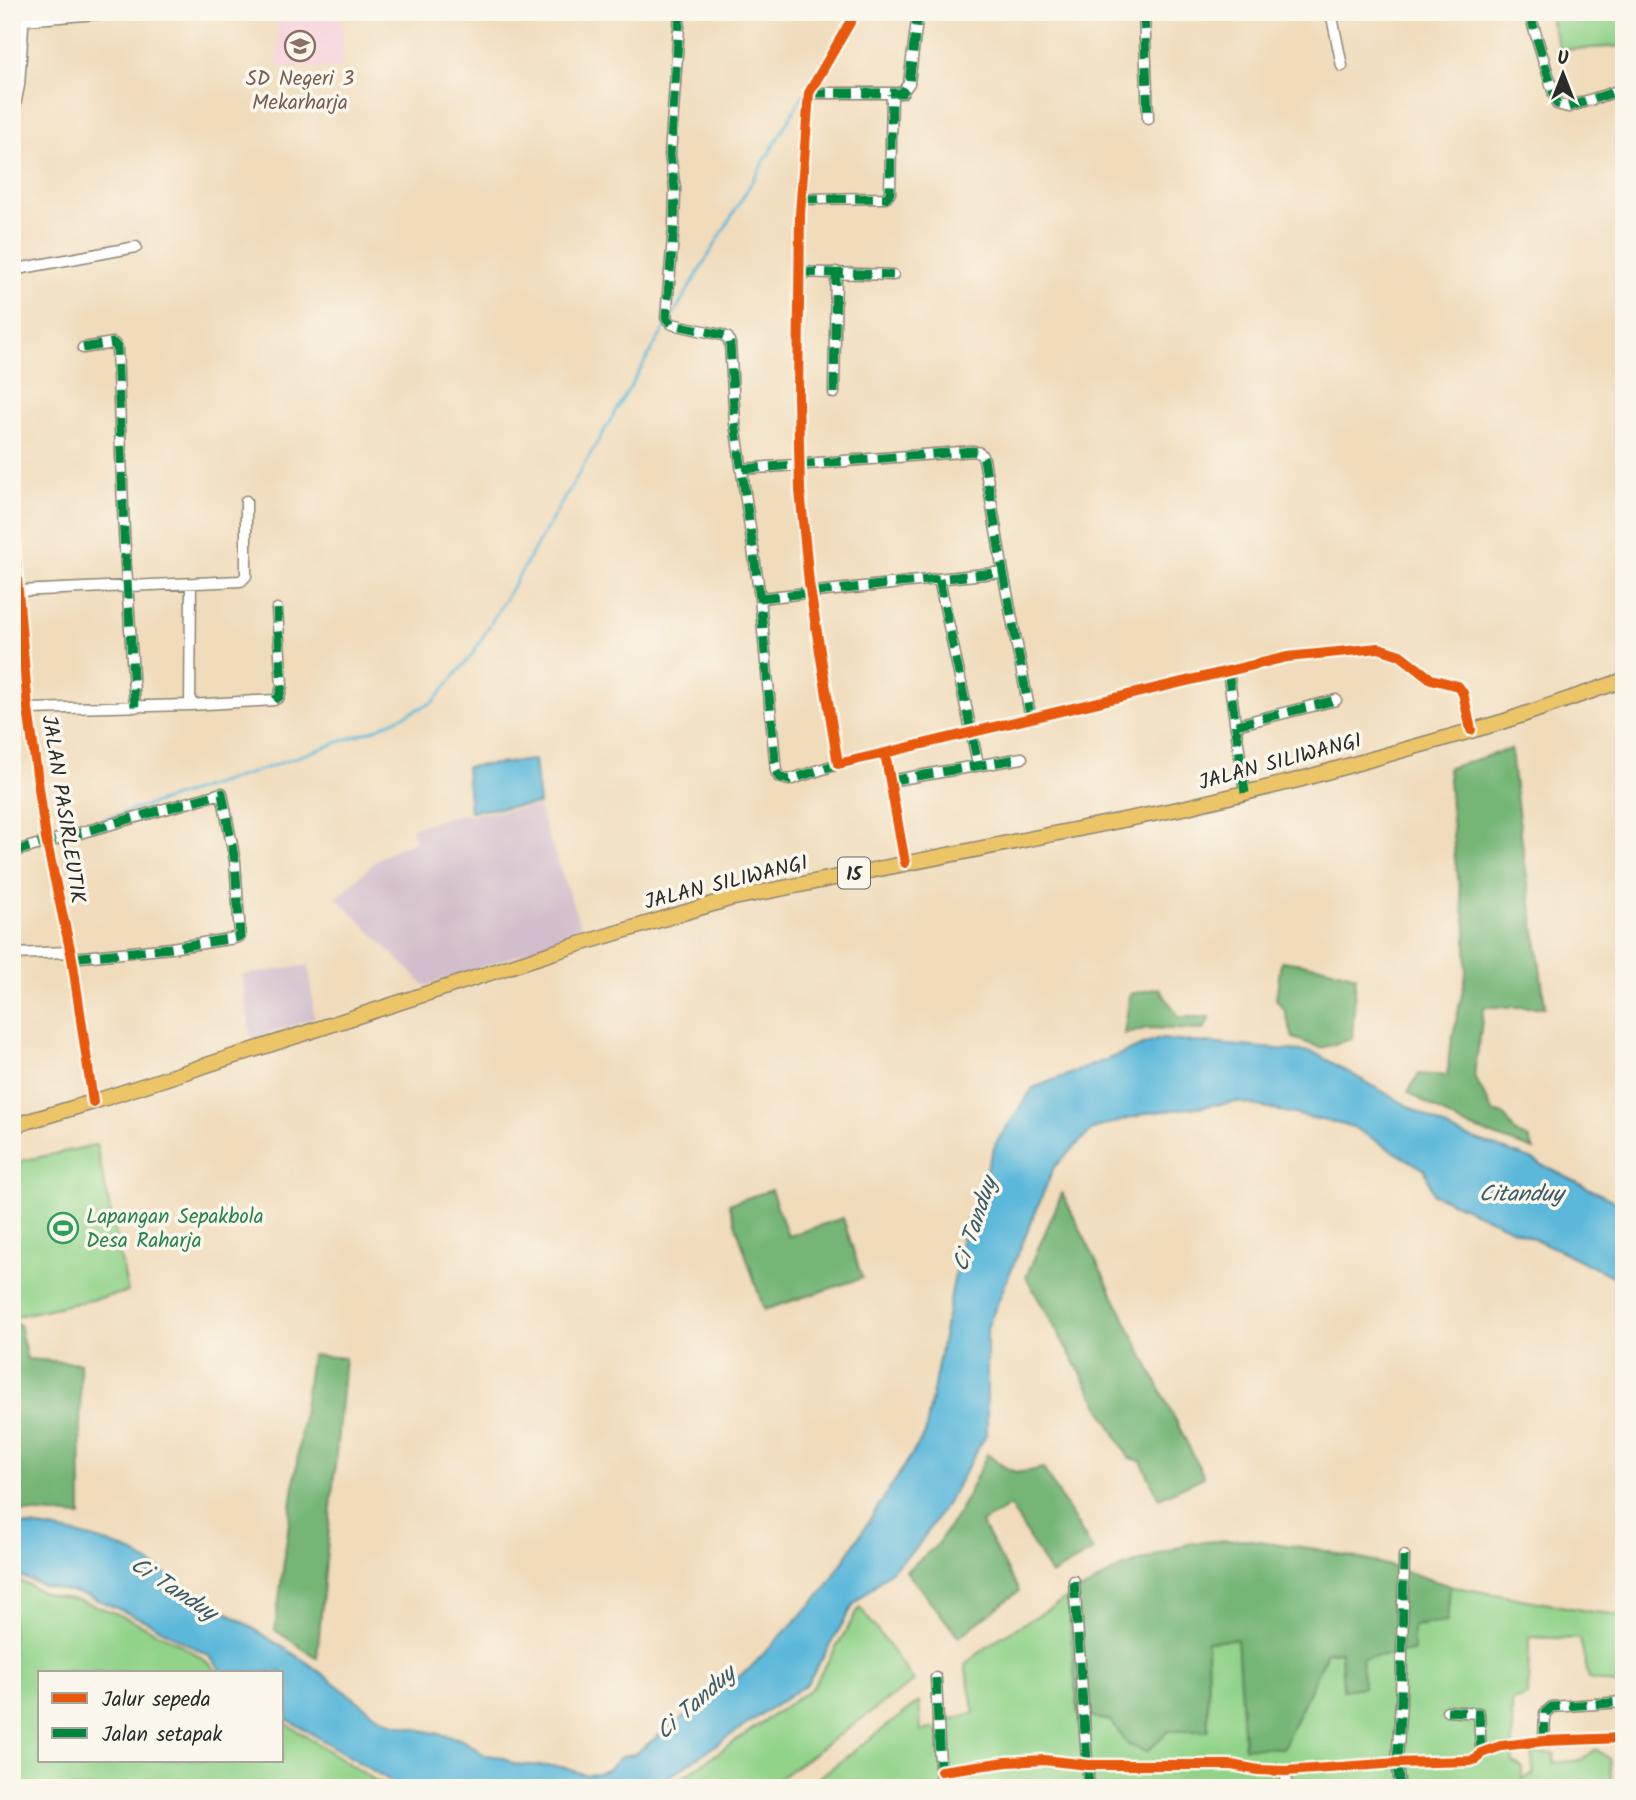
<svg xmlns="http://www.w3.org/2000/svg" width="1636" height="1800" viewBox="0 0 1636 1800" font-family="Kalam,sans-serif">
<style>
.built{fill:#f5cfda}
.industrial{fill:#d1bdcb}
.green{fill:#92d38a;stroke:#5e7f5a;stroke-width:2}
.forest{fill:#75b576;stroke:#507050;stroke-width:2}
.water{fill:#5cb8da;stroke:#447282;stroke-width:2}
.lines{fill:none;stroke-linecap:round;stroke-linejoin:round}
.stream{stroke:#5cb8da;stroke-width:2.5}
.minor-casing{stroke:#8e8473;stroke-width:13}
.highway-casing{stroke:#8e8473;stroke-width:17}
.minor{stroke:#fff;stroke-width:10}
.highway{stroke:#edc569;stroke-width:14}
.quiet{stroke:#00873e;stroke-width:9;stroke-dasharray:18 9;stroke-linecap:butt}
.cycleway-casing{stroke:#fbf7ec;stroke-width:15}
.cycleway{stroke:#e8590c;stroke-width:10}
.labels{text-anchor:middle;stroke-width:7;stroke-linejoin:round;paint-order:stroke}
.shield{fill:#fbf7ec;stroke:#696865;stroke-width:2}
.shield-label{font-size:19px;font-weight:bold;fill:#2b2b2b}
.education-label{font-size:21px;fill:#785e54;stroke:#fbf7ec}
.street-label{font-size:21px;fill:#2b2b2b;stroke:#fbf7ec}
.leisure-label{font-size:21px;fill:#27864d;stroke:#fbf7ec;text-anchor:start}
.water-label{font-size:23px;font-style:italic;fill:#3c5c68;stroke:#fbf7ec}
</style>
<rect width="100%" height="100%" fill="#fbf7ec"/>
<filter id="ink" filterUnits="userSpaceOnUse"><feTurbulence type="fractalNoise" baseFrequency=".0143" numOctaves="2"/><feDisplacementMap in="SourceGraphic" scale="14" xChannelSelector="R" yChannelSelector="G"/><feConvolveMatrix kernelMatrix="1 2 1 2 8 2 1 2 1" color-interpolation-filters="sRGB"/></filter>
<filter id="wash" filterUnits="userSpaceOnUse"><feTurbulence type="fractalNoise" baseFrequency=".00686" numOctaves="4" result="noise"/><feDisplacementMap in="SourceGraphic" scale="28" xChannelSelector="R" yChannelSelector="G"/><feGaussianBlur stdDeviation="1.57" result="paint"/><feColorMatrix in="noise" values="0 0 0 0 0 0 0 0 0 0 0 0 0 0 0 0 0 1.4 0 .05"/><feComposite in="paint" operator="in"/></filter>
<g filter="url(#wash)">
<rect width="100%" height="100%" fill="#f0dcbb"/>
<path class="built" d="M278,12H343L342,68L277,67Z"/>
<path class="industrial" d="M538,807L583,933L425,986L337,898L378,859L401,846L415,842L412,828L452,816Z
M309,965L314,1018L251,1039L242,975Z"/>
<path class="green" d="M1548,12H1624V46L1560,50Z
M96,1145L128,1292L16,1316L12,1300V1163Z
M12,1579C25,1581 34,1590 47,1594C59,1598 72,1598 84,1602C114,1611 199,1648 217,1672H40V1760H282V1721L387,1788H12Z
M1450,1586L1593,1612L1624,1615V1686L1589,1679L1580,1639L1529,1637L1528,1696L1512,1701L1513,1763L1522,1767V1779L1534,1774L1531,1753L1555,1754L1553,1763L1582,1760L1596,1749L1610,1760L1613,1788H805L919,1702L921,1731L943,1727L948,1720L974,1713L965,1664L999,1638L1068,1598L1078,1714L1111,1721L1128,1744L1168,1731H1208L1207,1641L1238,1638L1244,1747L1327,1652L1341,1651L1362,1658L1413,1651V1626L1447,1621Z
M860,1607L914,1681L766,1788H667L812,1688Z"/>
<path class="forest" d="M1511,749C1519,836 1535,921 1545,1007H1484L1474,1076L1494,1113L1503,1114L1517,1134L1529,1139L1534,1150L1461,1124L1408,1092L1419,1074L1448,1076L1449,1054L1466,975V927L1455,859L1448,768Z
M1281,961L1325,967L1356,976L1352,1039L1321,1048L1293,1038L1285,1011L1276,999Z
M1159,988L1179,1017H1210L1204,1030L1148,1028L1124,1034L1130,994Z
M771,1190L788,1236L843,1218L862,1278L764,1310L729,1204Z
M1062,1193L1204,1477L1159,1498L1141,1461L1129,1458L1026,1277Z
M12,1324H19L27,1359L80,1363L81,1516L12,1511Z
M311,1355L345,1358L317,1658L275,1630Z
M987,1454C1012,1473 1013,1476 1043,1468L1093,1551L1051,1575L1010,1506L981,1523L1019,1591L959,1637L906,1571L936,1546L962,1507Z
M1244,1539L1316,1549L1383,1564L1450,1586L1447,1622L1413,1626V1651L1362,1658L1363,1687L1343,1690L1341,1651L1327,1652L1283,1748L1244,1747L1237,1639L1207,1641L1208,1731H1168L1147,1752L1128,1745L1111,1721L1078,1714L1068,1598L1119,1569L1190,1543Z"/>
<path class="water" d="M534,760L539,804L470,811L466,767Z
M1159,1039L1313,1052L1456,1133L1531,1159L1624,1206V1282L1557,1249L1433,1194L1425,1170L1353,1127L1238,1102L1148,1113L1093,1129L1054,1167L987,1328V1433L947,1503L917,1547L854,1604L807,1684L652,1788H402L282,1716V1672H223L209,1656L148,1622L89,1596L44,1586L12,1573V1524C52,1528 94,1535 131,1552L308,1663L376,1715L391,1723L461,1739L485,1755L502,1757L514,1764L562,1767L586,1775L598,1774L607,1770L622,1756L634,1754L750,1668L824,1591L925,1434L963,1231L996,1143L1033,1088Z"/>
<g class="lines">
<path class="stream" d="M672,317L804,94
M52,835L261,770L376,729L433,702L472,655L666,326"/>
</g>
</g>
<g filter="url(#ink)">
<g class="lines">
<g class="minor-casing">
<path id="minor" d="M680,12L670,155L675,189L674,226L666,318L672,324L722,335L728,338L730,344L735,423L760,598L776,771L779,777L789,780L838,764
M856,12L809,93L800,214L798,396L800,490L809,583L838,764L885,753L905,863
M1144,12L1148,119
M1331,12L1342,66
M1529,12L1557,104L1568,107L1624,89
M24,20L120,12
M809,93H902L909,83L918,12
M12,121L19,85L24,12
M801,199L886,198L890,193L892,94
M12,270L136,247
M799,272L893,275
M83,348L113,343L117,347L124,534L135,707
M834,393L836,272
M743,469L973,451L980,453L984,459L1003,572
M12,521L28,709L46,839L72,958L93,1102
M939,579L978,764
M17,591L241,581L246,576V501
M760,598L1003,572L1031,719
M1228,671L1245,793
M190,705L191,584
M12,713L28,709L190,705L274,700L279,697L282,686L277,609
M1236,725L1336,700
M885,753L1287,657L1379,648L1400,655L1431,679L1458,686L1463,693L1471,730
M889,781L1022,758
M12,852L222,793L235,861L240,936L235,938L171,948L72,958
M12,954L70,952
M1074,1581L1089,1788
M936,1678L941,1788
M1447,1711L1479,1713L1481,1753
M1544,1741L1545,1713L1552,1707L1624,1702
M941,1771L1007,1762L1044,1760L1088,1765H1232L1258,1770L1286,1771L1397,1763L1470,1761L1477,1759L1481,1753L1501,1746L1544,1741L1624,1738
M1286,1771L1287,1788
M1400,1788L1397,1763L1401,1702L1404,1556"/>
</g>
<g class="highway-casing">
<path id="highway" d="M12,1126L93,1102L570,947L729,899L1183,808L1298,780L1502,722L1624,680"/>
</g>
<use href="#minor" class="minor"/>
<use href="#highway" class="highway"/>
<path class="quiet" d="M680,12L670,155L675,189L674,226L666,318L672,324L722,335L728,338L730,344L735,423L760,598L776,771L779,777L789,780L838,764
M1144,12L1148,119
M1529,12L1557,104L1568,107L1624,89
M809,93H902L909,83L918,12
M801,199L886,198L890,193L892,94
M799,272L893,275
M83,348L113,343L117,347L124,534L135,707
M834,393L836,272
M743,469L973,451L980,453L984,459L1003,572
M939,579L978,764
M760,598L1003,572L1031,719
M1228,671L1245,793
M274,700L279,697L282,686L277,609
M1236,725L1336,700
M889,781L1022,758
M12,852L222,793L235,861L240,936L235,938L171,948L72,958
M1074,1581L1089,1788
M936,1678L941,1788
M1447,1711L1479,1713L1481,1753
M1544,1741L1545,1713L1552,1707L1624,1702
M1400,1788L1397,1763L1401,1702L1404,1556"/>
<g class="cycleway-casing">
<path id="cycleway" d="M856,12L809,93L800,214L798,396L800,490L809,583L838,764L885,753L905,863
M12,521L28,709L46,839L72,958L93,1102
M885,753L1287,657L1379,648L1400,655L1431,679L1458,686L1463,693L1471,730
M941,1771L1007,1762L1044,1760L1088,1765H1232L1258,1770L1286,1771L1397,1763L1470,1761L1477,1759L1481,1753L1501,1746L1544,1741L1624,1738"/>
</g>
<use href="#cycleway" class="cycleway"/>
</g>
</g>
<defs>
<g id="school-ring" transform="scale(1.575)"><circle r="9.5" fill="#fbf7ec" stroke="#8d6e63" stroke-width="1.5"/><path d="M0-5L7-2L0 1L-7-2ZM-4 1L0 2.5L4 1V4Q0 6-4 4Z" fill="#8d6e63"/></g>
<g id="stadium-ring" transform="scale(1.575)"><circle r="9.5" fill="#fbf7ec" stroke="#2e9e5b" stroke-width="1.5"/><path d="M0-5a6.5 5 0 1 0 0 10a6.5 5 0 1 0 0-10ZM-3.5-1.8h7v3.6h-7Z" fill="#2e9e5b"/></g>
</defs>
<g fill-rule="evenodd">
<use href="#school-ring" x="300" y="46"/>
<use href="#stadium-ring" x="63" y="1228"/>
</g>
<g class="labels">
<rect class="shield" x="838" y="857.5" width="32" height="31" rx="5"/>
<g class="shield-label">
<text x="854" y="880">15</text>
</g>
<g class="education-label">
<text x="300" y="85">SD Negeri 3<tspan x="300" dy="24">Mekarharja</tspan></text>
</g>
<g class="street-label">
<text transform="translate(1280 761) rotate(-15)" y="7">JALAN SILIWANGI</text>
<text transform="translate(64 809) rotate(81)" y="7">JALAN PASIRLEUTIK</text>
<text transform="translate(726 882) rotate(-14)" y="7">JALAN SILIWANGI</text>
</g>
<g class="leisure-label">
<text x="86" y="1223">Lapangan Sepakbola<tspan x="86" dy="24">Desa Raharja</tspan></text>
</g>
<g class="water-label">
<text x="1521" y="1201">Citanduy</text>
<text transform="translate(974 1224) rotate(-72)" y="8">Ci Tanduy</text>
<text transform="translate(174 1588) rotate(33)" y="8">Ci Tanduy</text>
<text transform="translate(695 1702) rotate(-42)" y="8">Ci Tanduy</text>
</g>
</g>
<rect width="1636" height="1800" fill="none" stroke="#fbf7ec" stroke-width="42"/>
<rect x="38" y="1671" width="245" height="91" fill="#fbf7ec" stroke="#a8a59f" stroke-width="2"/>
<rect x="52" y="1693" width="35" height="10" fill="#e8590c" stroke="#a8a59f" stroke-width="2"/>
<text x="102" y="1706" font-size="21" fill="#2b2b2b">Jalur sepeda</text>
<rect x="52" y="1728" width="35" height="10" fill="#00873e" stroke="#a8a59f" stroke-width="2"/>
<text x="102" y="1741" font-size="21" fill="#2b2b2b">Jalan setapak</text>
<g transform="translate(1563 74)" stroke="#fbf7ec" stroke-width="5" paint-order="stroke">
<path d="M0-5L12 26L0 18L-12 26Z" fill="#2b2b2b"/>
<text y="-10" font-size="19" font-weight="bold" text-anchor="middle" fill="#2b2b2b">U</text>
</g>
</svg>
